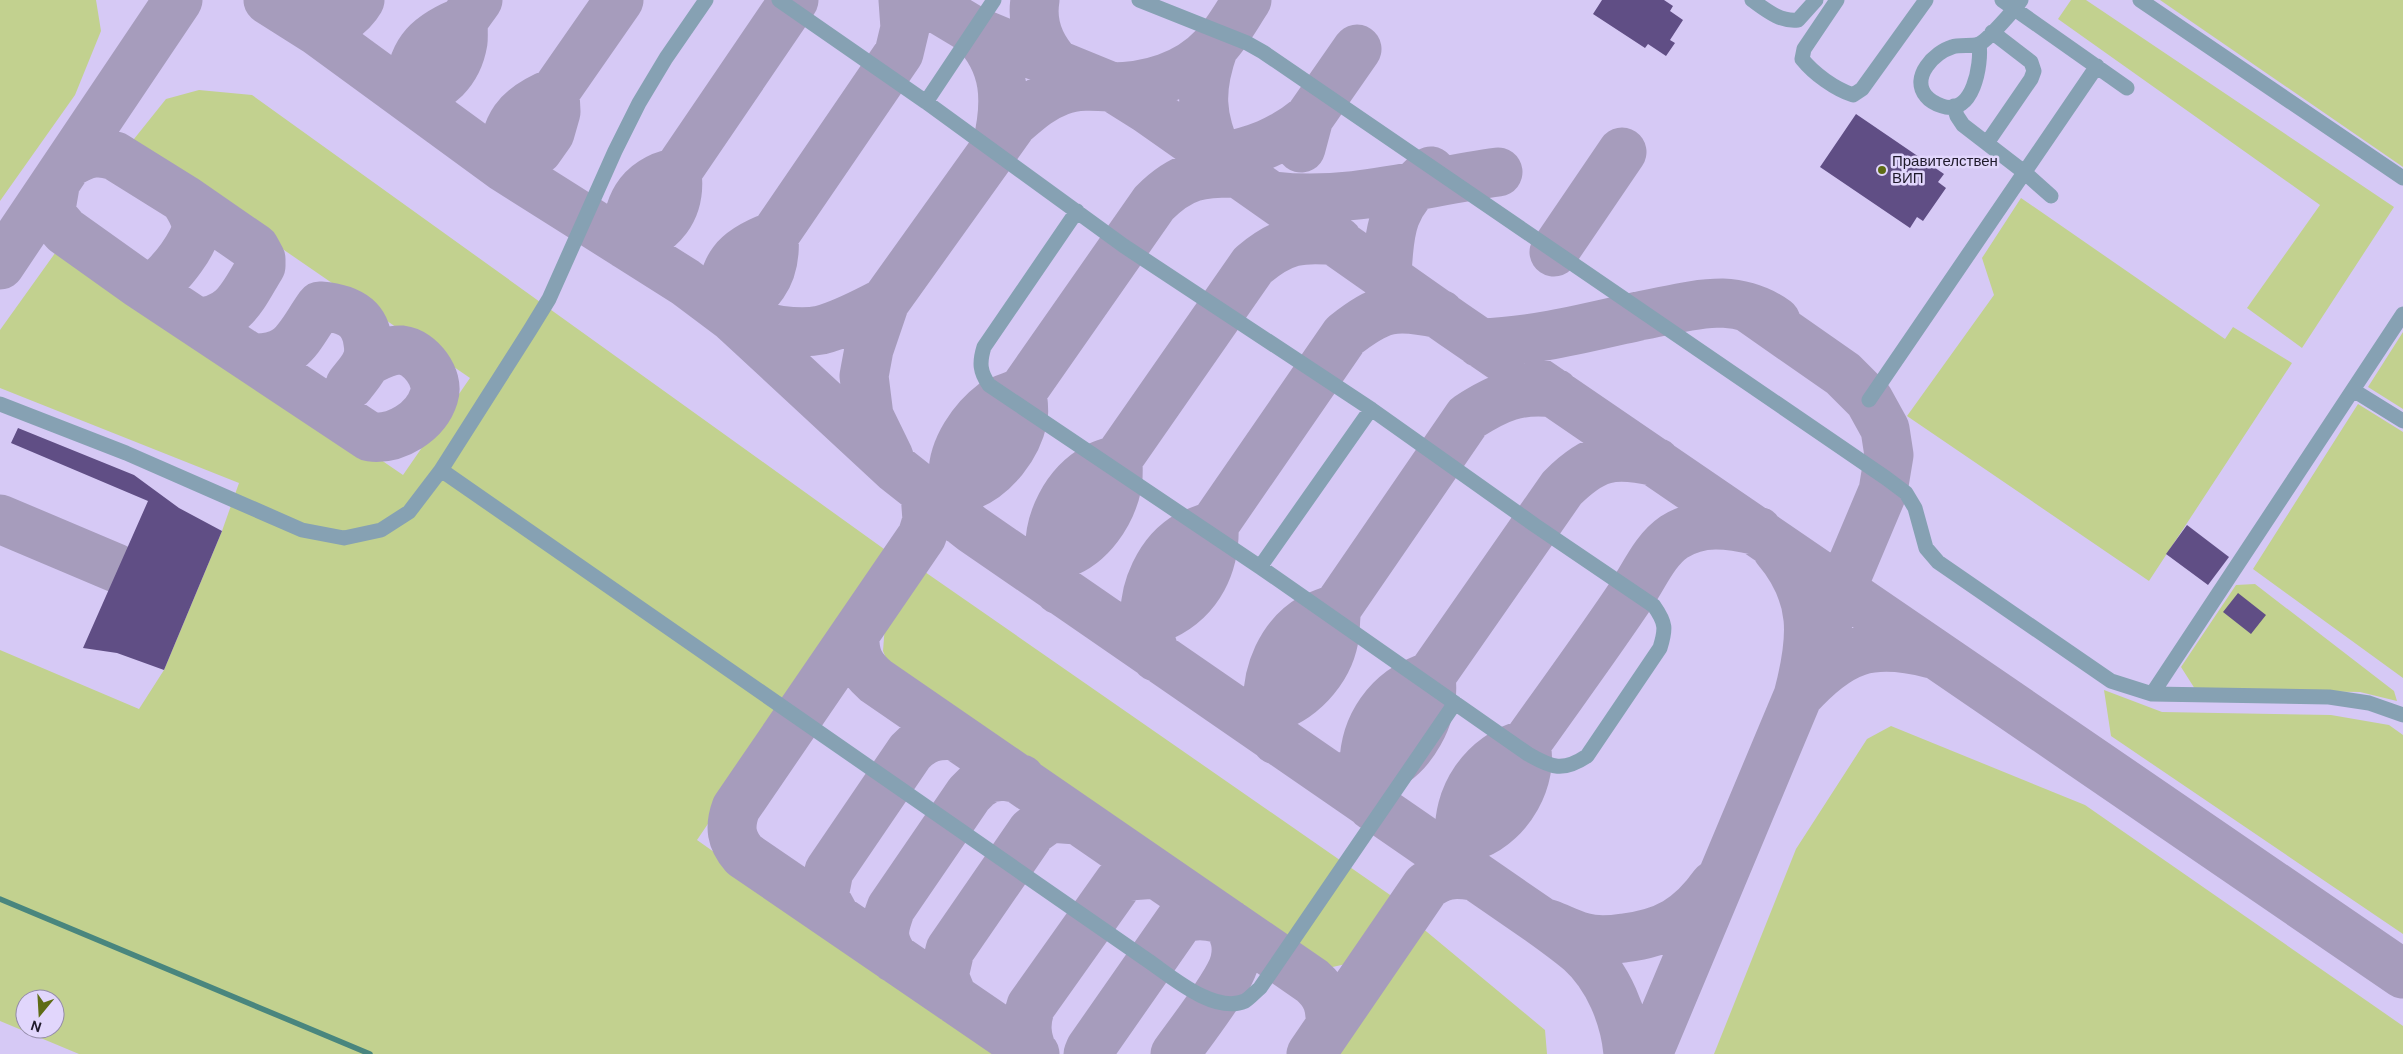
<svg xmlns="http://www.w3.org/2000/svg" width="2403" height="1054" viewBox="0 0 2403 1054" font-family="'DM Sans',sans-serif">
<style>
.built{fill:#d6c9f5;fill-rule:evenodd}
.green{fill:#c2d18f;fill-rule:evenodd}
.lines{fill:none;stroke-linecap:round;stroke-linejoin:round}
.stream{stroke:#49867e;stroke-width:5.5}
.taxiway{stroke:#a69cbc;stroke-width:49}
.building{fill:#604e85}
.minor{stroke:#86a1b3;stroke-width:15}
.poi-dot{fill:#5e6c15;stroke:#e1d6fc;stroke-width:2}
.labels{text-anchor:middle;stroke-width:5;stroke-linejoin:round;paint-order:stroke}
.poi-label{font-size:15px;fill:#1f1a2b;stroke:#e1d6fc;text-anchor:start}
</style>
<rect width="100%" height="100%" fill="#e1d6fc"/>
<path class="built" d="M0,0H2403V1054H0ZM25,999H55V1029H25Z"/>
<path class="green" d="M0,0H96L101,31L75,95L0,201Z
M2071,0H2086L2394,207L2302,348L2247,308L2320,205L2058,19Z
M2160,0H2403V167Z
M199,90L252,95L891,554L697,840L1001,1054H79L0,1021V650L139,709L164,670L222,531L239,483L0,388V330L63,242L403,475L470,378L130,144L166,99ZM25,999H55V1029H25Z
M2021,198L2225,339L2233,327L2292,363L2149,581L1907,416L1994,295L1982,258Z
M2403,332V409L2368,387Z
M2358,404L2403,432V678L2253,569Z
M925,572L1393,897L1394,913L1375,944L1355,962L1328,968L1300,959L908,687L891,670L883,651L885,625L916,578Z
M2255,584L2394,691L2397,701L2360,692L2195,689L2181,667L2236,585Z
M2104,690L2162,712L2331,715L2389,725L2403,735V934L2111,736Z
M1891,726L2085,805L2403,1026V1054H1714L1796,849L1867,739Z
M1421,927L1545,1030L1547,1054H1336Z"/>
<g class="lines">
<path class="stream" d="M0,899L370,1054"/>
<path class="taxiway" d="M268,0L317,31L503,167L685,282L733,318L896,469L972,529L1539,920C1553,930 1567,940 1580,951C1608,976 1625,1017 1628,1054
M923,0L973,30L1112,87L1147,109L1453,324L2403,974
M1035,0C1031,25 1041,48 1058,66
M317,3L314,19L317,31C334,24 350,17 360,0
M464,21C425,36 408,55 410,98C438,90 458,72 463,42C464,35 462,26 465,19C468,13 474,6 478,0
M974,31C1007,65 1007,102 997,145
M1214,47C1199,89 1200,117 1219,158C1255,150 1280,142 1309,118
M555,92C517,107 503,125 503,167L523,161L538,150L550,133L556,112L555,92L619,0
M1301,148L1309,118L1357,49
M71,162C87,153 97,150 115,156L184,199L255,248L261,259V266C243,295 235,320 197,322
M677,172C637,181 626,207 626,245C662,233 682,211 677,172L794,0
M55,186L51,209L54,218L65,231L138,283L370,437C396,440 426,422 434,396C440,378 420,352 402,350C389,349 378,356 366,362
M1274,196C1350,205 1423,182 1498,172
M774,236C735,250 721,266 721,309C760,302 777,274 774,236L899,53L905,28L903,0
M1554,252L1622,152
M0,265L178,0
M1387,276C1389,228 1392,203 1431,171
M138,283C145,284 151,285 158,282C169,277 196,241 196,228C196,217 189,207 184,199
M1747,307L1843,374L1869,400L1885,429L1889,455L1883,491L1829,619
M733,318C760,327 793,336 821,330C844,324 865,312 885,302
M1480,343C1535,341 1586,328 1639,316C1667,311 1694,303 1722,303C1741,304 1761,310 1776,321
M251,358C293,360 298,337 320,306C345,308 365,315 368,343C369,348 369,357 366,362C363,370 355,378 350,385
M889,457L869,416L864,376L869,349L885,302L1013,123C1028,110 1041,98 1060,91C1076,85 1093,86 1110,87C1148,87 1187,76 1214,47C1227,34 1237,15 1247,0
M925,493L927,520L922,536L736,808C729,827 731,840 744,855L1035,1054
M928,496C942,493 957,492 969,486C995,475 1017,447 1023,419C1025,411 1023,401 1022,392
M0,519L116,568
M960,520C957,505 953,490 953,474C953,448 973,419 993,404C1001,399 1013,396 1022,392L1154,203C1182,175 1201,172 1241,173
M1021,561C1035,559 1050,559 1063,554C1091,544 1111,514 1117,486C1119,477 1118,467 1118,459
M1059,590C1056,579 1051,567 1050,556C1047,521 1066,484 1097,467C1103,463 1111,462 1118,459L1253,265C1283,240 1300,237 1338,241
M1119,626C1127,625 1137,626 1146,624C1151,623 1158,619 1163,616C1199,599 1216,564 1214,525
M855,635C854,656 860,667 876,681L1312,981C1327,994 1331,1006 1330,1026
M1156,657C1153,646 1148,635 1146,624C1141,591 1160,551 1189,535C1197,531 1206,528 1214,525L1345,335C1381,307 1394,304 1440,314
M1798,696C1841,649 1870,638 1932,654
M1240,711C1249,710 1258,711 1267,709C1300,702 1328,671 1334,639C1336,629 1335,618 1337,608
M1276,740C1273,730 1268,718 1268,707C1266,673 1281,636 1312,618C1320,614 1329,611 1337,608L1468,417C1499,397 1518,389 1555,393
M1336,777C1349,776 1362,776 1375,772C1413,759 1436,714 1431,676
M1372,806C1369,795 1365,783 1364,772C1362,726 1388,690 1431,676L1562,488C1594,456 1613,452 1656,462
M1431,845C1447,843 1462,841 1476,835C1509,822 1534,779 1526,744
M1469,873C1465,862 1461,852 1460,840C1455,797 1484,755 1526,744C1562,693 1599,643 1633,592C1645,574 1655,550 1674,537C1701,520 1728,524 1758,531
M836,918L824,896L829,871L910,752C924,737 937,734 956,736
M1549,924C1560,928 1571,934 1582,937C1595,941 1611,940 1624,938C1665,933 1690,919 1714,885
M894,958C881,938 883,930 891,908L969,794L978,785L989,778L1004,776L1021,779
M953,998L944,976L950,950L1032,831L1050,818L1077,820
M1033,1053C1026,1036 1025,1023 1031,1006L1119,882L1129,876L1156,874
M1088,1054L1090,1049L1180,920C1195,914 1205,915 1220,919
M1175,1054C1189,1034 1231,981 1235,960C1238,946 1235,935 1228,923
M1311,1054L1426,886C1442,874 1453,873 1473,876
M1648,1054L1798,696C1813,639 1817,596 1776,548"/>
</g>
<path class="building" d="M1602,0H1664L1673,6L1670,11L1683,20L1670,40L1675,43L1666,56L1648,44L1645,48L1593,14Z
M1856,114L1944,174L1938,182L1946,188L1923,221L1917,217L1910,228L1820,167Z
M18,428L134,475L179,508L222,531L164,670L117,653L83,648L148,501L11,443Z
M2187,525L2229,557L2208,585L2166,554Z
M2238,593L2266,615L2251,634L2223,612Z"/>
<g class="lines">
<path class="minor" d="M779,0L926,102L1124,246L1371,409L1536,526L1654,606C1666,623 1666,629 1660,648L1587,756C1563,772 1552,768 1528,754L1260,567L989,385C980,372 979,363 984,347L1077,211
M1139,0L1247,43L1263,52L1886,478L1906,493L1915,508L1926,548L1938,562L2111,681L2152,694L2329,697L2369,703L2403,715
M1752,0C1766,10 1780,22 1798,20L1816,0
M1837,0L1804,49L1802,59C1814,74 1835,89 1853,95L1862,89L1926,0
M2002,0L2127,88
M2140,0L2403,178
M1979,44C1982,64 1973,117 1942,106C1936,104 1930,101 1926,96C1910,77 1935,52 1952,47C1960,44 1972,47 1979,44C1987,41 2016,8 2021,0
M926,102L994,0
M1954,106L1957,116L1963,125L2024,172L2051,196
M1987,143L2031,79L2034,71L2031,62L1992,32
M2353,390L2403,421
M1869,400L2097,66
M0,404L126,453L302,530L344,538L381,530L409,512L441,470L530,330L549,299L615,151L639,103L666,58L706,0
M441,470L1150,962C1173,978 1215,1014 1245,1001C1250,998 1255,992 1260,988L1455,703
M1260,567L1371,409
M2152,694L2403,314"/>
</g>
<circle class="poi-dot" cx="1882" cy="170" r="5"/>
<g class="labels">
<g class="poi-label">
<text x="1892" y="166">Правителствен<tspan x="1892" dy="17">ВИП</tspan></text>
</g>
</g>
<g transform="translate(40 1014) rotate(198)"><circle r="24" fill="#e1d6fc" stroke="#938ba8"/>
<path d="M0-4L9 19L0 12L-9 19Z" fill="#5e6c15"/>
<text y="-8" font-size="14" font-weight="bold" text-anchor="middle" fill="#1f1a2b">N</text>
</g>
</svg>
